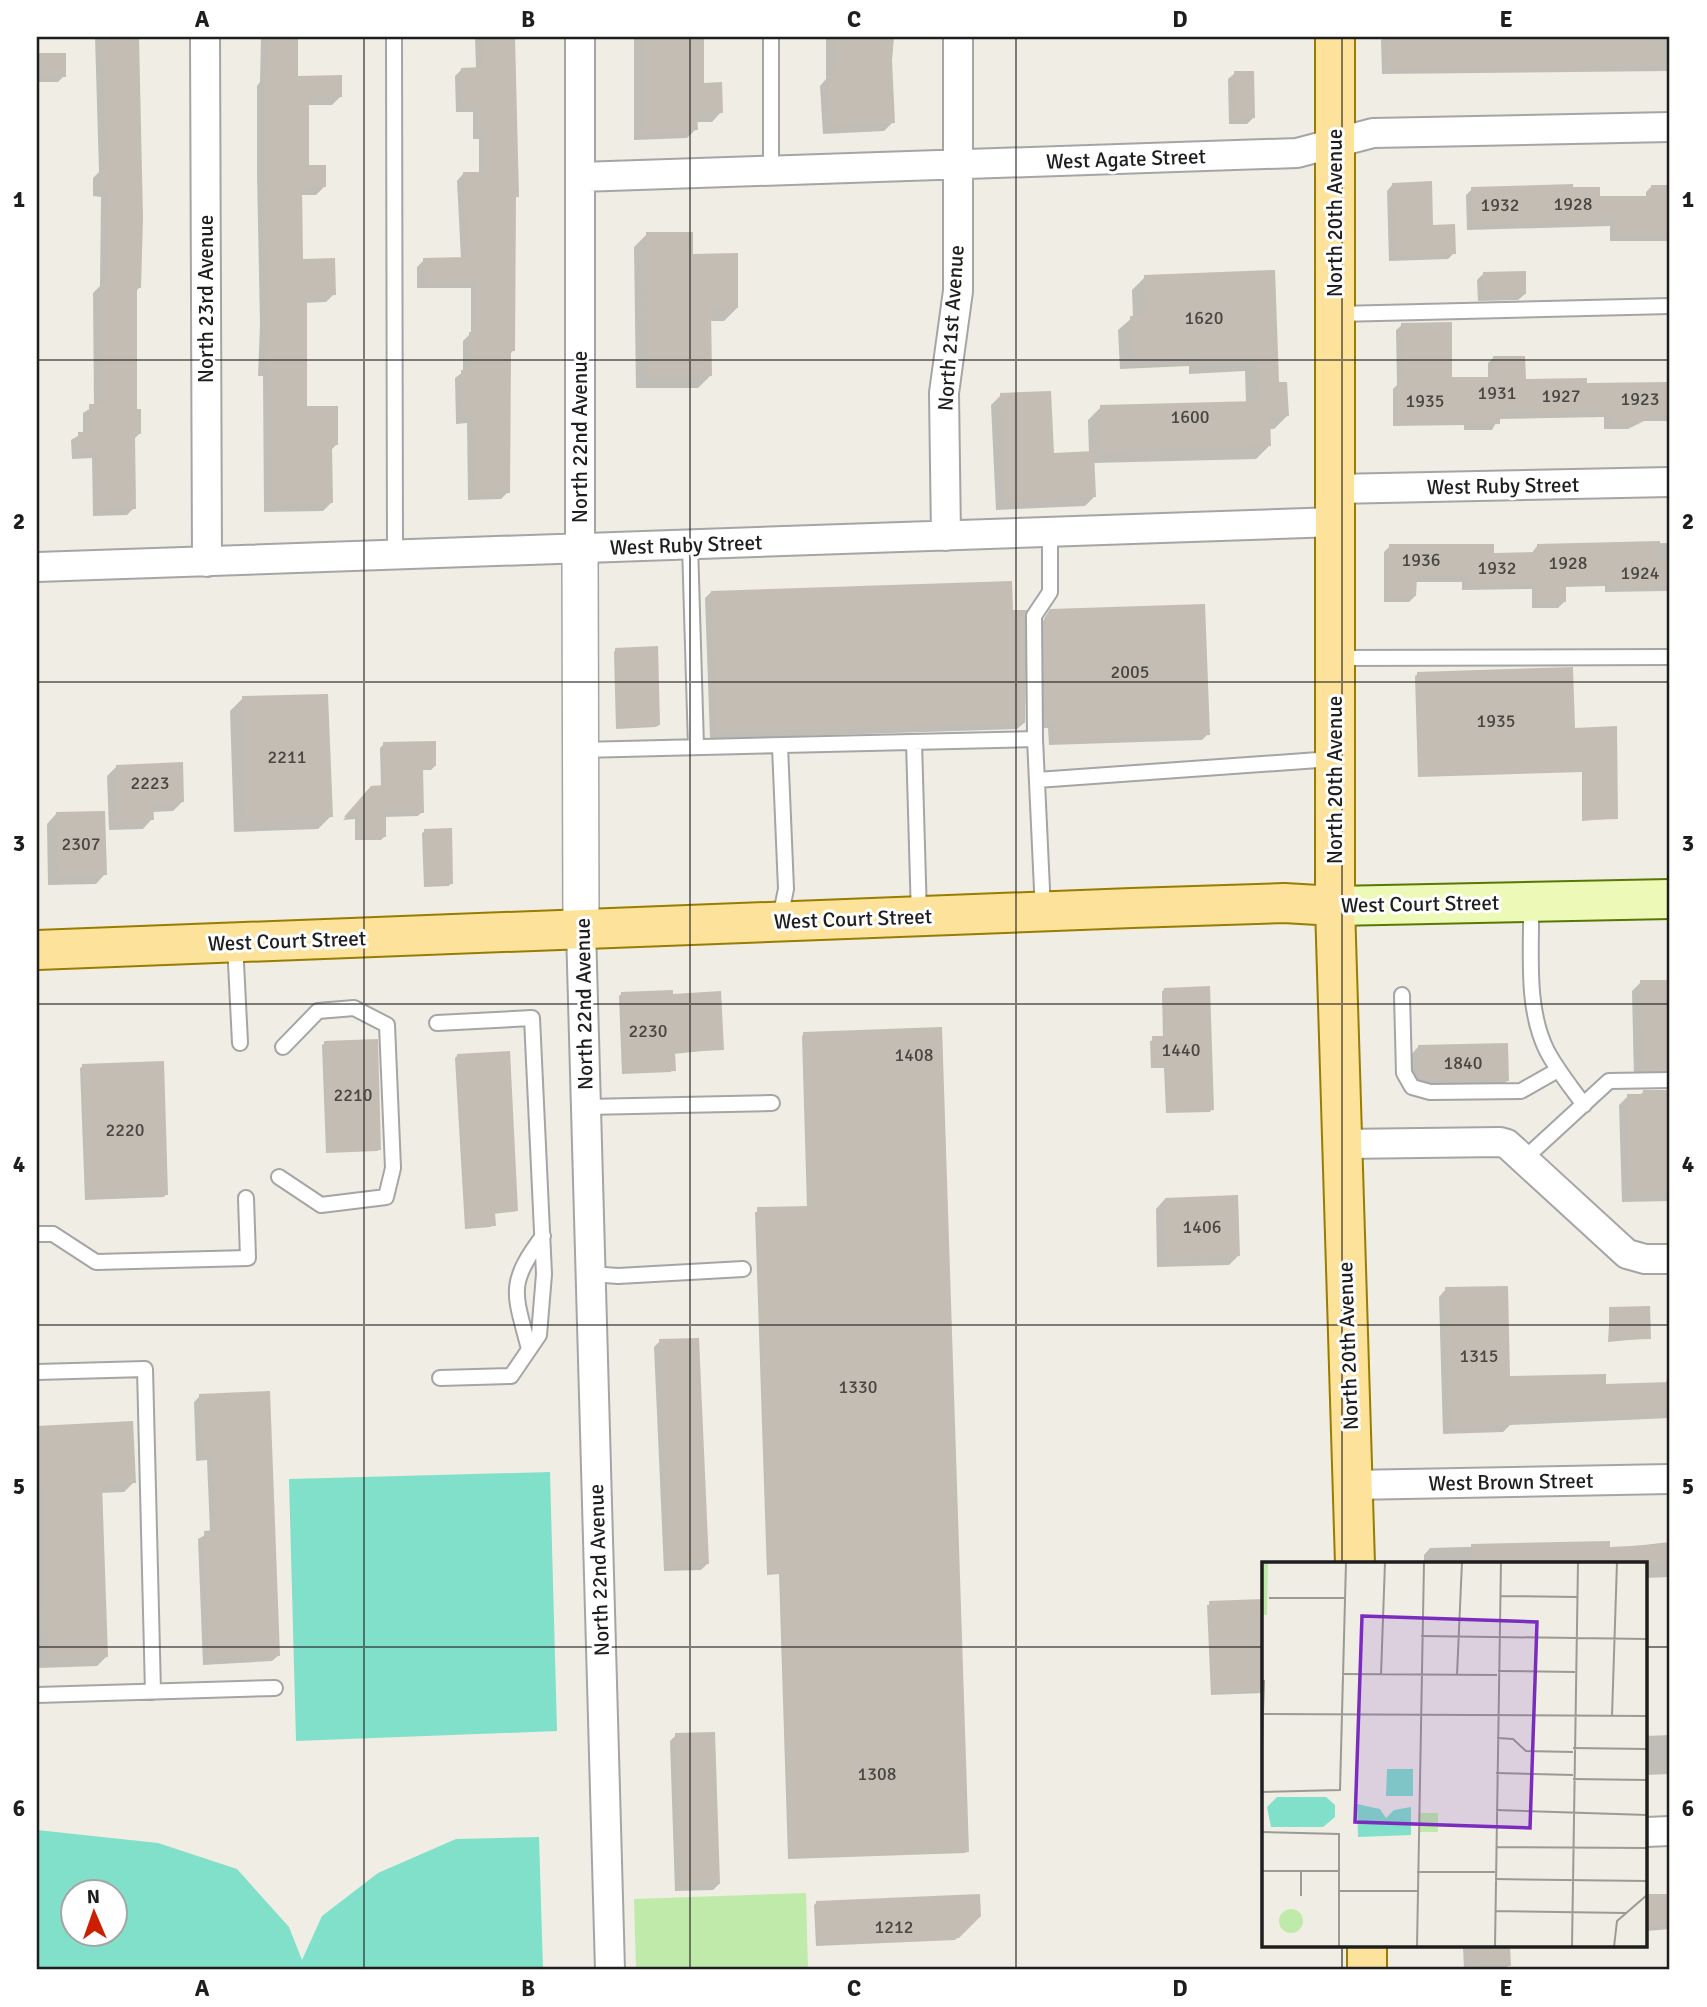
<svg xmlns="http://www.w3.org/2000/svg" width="1707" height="2007" viewBox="0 0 1707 2007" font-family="Signika,sans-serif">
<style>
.grass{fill:#bfeaa9}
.pitch{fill:#81e0c9;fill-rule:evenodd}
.shadow{fill:#0003}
.building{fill:#c4bdb3}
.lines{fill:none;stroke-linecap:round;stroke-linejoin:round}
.service-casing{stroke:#a5a5a5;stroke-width:18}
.minor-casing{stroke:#a5a5a5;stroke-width:32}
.tertiary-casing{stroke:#a5a5a5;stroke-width:38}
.secondary-casing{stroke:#597803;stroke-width:42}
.primary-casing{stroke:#987d00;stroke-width:42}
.service{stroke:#fff;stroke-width:14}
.minor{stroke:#fff;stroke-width:28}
.tertiary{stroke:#fff;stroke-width:35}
.secondary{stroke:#edfab7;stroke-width:38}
.primary{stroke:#fde29b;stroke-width:38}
.grid{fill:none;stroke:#1e1e1e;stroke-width:2;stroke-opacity:0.55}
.labels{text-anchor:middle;stroke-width:6;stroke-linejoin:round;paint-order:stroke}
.number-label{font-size:18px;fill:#484643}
.street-label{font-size:21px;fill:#1e1e1e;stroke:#fff}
.inset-road{fill:none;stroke:#9b9a95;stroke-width:2}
.view{fill:#7b2cbf;fill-opacity:0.15;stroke:#7b2cbf;stroke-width:3.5}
.inset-edge{fill:none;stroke:#1e1e1e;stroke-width:3.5}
.neatline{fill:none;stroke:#1e1e1e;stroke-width:2.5}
.grid-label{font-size:23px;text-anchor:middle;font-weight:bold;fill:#1e1e1e}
</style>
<rect width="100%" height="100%" fill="#efede4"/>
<path class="grass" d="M806,1893L808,1970H636L634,1899Z"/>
<path class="pitch" d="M550,1472L557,1731L296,1741L289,1479Z
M37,1830L158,1843L237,1869L289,1927L302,1960L322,1916L378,1873L456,1839L539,1837L543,1970H37ZM74,1892H116V1934H74Z"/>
<path class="shadow" d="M95,37H135L141,218L139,288L136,291V411L140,433L133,440L134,508L127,515L93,516L92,458L72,459L71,440L83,433V413L94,406L93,293L100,286L101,197L93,196V178L99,172Z
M261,37H296V77L340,97L332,105H307V166L324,187L316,195H300L301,260L334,294L326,302L305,303V408L337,444L330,451L331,503L323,511L264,512L263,376H258L260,324L257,174V86L260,82Z
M475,37H512L518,196L514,199L513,351L509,355L508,492L501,499L468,500L467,423L456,424L455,378L463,372V341L471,333V288H417V267L424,260L461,259L457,181L463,174H479V139H473V112H456L455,76L462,69H476Z
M634,37H702L703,85L721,112L712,122H696V129L687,138L634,140Z
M826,37H891L893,122L884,131L823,134L820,86L826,79Z
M1385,37H1670V71L1382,74L1381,40Z
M37,55H64V76L58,82H37Z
M1235,73L1253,118L1247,124H1229L1228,79Z
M1393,184L1454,253L1448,259L1389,261L1387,191Z
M1652,186H1670V238L1668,241H1610V226L1467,230L1466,195L1472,189H1571L1599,198H1646V192Z
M647,234L692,256L737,308L724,321H710L711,375L698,388H636L634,247Z
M1274,272L1278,384L1287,416L1274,429H1269V446L1256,459L1093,463L1095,496L1085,506L996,510L991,405L1001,395L1052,455L1089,453L1088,420L1101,407L1246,403L1245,371L1189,374V366L1120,369L1118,330L1133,317L1132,290L1145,277Z
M1483,274L1525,294L1518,300L1478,301L1477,280Z
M1402,325L1451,379H1488V363L1493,358L1524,381L1585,385L1670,384V421H1644L1628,429H1604V417L1498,419L1492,430H1464V425L1393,426V389L1397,385L1396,330Z
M1670,543V588L1667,591L1605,592V586L1564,587V602L1558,608H1532V589L1462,590V582H1415V596L1409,602H1384V552L1390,546L1492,555L1531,554L1537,546Z
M711,592L1024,723L1017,729L710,739L705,598Z
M1051,611L1208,734L1202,740L1049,745L1048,728H1039L1038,627Z
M616,649L659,725L656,727L616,729L614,652Z
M1418,674L1573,729L1616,818L1582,821V772L1418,777L1415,676Z
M243,698L331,816L318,829L234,832L230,711Z
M384,744L435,766L431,770H421L422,812L418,816L384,817L385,836L381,840H355V819L343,820L368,792L381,787L380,748Z
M117,766L183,801L173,811L152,812V819L143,829L109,830L107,776Z
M56,814L105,874L96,884L48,885L47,824Z
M425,831L451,883L449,886L424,887L422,833Z
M1670,981V1088L1665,1079H1634L1632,991L1641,982Z
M1164,989L1212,1109L1210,1112L1166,1113L1164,1068H1151L1150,1041L1163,1038L1162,992Z
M622,993L671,996L722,1049L673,1054L671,1072L622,1074L619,996Z
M804,1033L968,1851L965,1853L788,1859L779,1574L767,1575L755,1212L807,1208L802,1036Z
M325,1043L380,1149L377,1151L326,1153L322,1045Z
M1418,1047L1507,1081L1497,1090L1410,1088L1409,1057Z
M458,1055L517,1211L493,1214L491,1227L465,1229L455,1058Z
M83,1066L166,1194L164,1197L85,1200L80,1068Z
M1670,1091V1201L1622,1202L1619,1105L1628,1096H1639L1643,1092Z
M1165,1199L1238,1256L1229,1265L1157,1267L1156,1209Z
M1446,1289L1509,1377L1604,1386L1665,1384L1670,1374V1418L1510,1425L1503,1432L1443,1434L1439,1297Z
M1610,1309L1650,1338L1608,1342Z
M660,1341L707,1564L701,1570L664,1571L654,1347Z
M200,1396L279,1655L272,1661L203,1665L198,1539L210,1532L207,1460L196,1461L194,1402Z
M131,1423L134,1482L124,1492L100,1493L107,1656L97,1666L39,1668L37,1427Z
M1670,1542V1577L1646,1578V1564H1424V1555L1430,1548L1608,1543V1549Z
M1264,1601V1693L1211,1695L1207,1605Z
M676,1735L719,1884L713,1890L675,1891L670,1741Z
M1670,1735V1774L1646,1775V1736Z
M1670,1894V1929L1646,1931V1895Z
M817,1902L979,1915L955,1940L816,1946L814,1905Z
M1463,1946H1509V1965L1504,1970H1464Z
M1267,1967V1970H1248L1250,1968Z"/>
<path class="building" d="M101,37H139L143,218L141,288H137V409H141V434H135L136,509H99L98,452H78V432H90L89,404H101L100,284H107L108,235V190H100L99,170L106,169L104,65H101Z
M268,37H298V76L342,75V97L309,98V165H326V187H302L303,259L335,258L336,295L307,296V406H338V445H332L333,503L272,504L270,368H266L264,76H268Z
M481,37H515L519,197H516L515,351H511L510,493L474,494L473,417L462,418L461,370H470L469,332H477V282H424L423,258L467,257L463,172H485V133H479V105L462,106L461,68L482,67Z
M643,37H704V83L722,82L723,113L697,114L698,130L643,132Z
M835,37H894L892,61L895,123L831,126L828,75H835Z
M1387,37H1662V66L1387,68Z
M37,53H66V77H37Z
M1234,71H1254L1255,118L1234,119Z
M1432,181L1433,225L1455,224L1456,254L1395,256L1392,183Z
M1573,184V187H1600V196H1651V185H1670V235L1616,236V221L1472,224L1471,187Z
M646,232H693V254L738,253V308L711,309L712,376H648Z
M1275,270L1279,382H1287L1289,416L1270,417L1271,446L1101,451L1100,405L1258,401L1257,359L1201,361V354L1132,357L1130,316L1146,315L1144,275Z
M1526,271V294L1483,295V272Z
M1452,322V377H1493V356H1525L1526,379L1587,378V383L1670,382V416H1648V419H1635V424H1610V412L1500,413V424L1470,425V420L1398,421V381H1402L1401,323Z
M1051,391L1054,453L1094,451L1096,497L1005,501L1000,393Z
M1660,541L1661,560L1670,559V586L1610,587V581L1566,582V602L1537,603V583L1467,585V576H1417L1416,596L1389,597V544H1494V553L1537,552V544Z
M1012,581L1013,610H1027L1025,723L716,733L711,591Z
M1205,604L1210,735L1054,740V723H1044V619L1050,609Z
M658,646L660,725L618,727L615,648Z
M1573,667L1575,728L1617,726L1618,819L1584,820V770L1420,775L1417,672Z
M328,694L333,817L246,820L242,696Z
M436,741V766L423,767L424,813H386V837H358V816L344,817L371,786L384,785L383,742Z
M183,762L184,802L153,803L154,820L118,821L116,765Z
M105,811L107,875L57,876L56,812Z
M452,828L453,884L425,885L424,829Z
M1640,980H1670V1070L1642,1071Z
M1210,986L1214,1110L1168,1111L1166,1066H1153L1152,1036H1165L1164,988Z
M673,990V994L721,991L724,1050L675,1052L676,1071L624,1072L621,992Z
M942,1027L969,1852L790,1857L781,1573H769L757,1207L809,1206L803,1032Z
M378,1039L381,1150L328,1151L324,1041Z
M1508,1043L1509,1081L1419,1079L1418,1045Z
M510,1051L518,1211L495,1213L496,1226L467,1227L457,1054Z
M164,1061L168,1195L87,1198L82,1064Z
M1643,1090H1670V1193L1630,1194L1627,1094H1643Z
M1238,1195L1240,1256L1166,1258L1165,1198Z
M1508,1286L1510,1376L1606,1374V1384L1670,1382V1412L1512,1418V1425L1450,1428L1445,1287Z
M1650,1306L1651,1339L1610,1340L1609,1307Z
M699,1338L709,1564L669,1566L659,1339Z
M270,1391L280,1656L209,1659L204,1531L215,1530L213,1455H202L199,1394Z
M133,1421L136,1483L102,1484L108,1657L48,1659L42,1488H37V1426Z
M1610,1541V1547L1670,1544V1564H1472L1471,1544Z
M1264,1599V1691L1212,1693L1209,1601Z
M715,1732L720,1884L681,1885L675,1733Z
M980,1894L981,1916L959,1938L818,1944L816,1901Z
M1646,1894H1670V1924L1646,1925Z
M1469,1946H1510L1511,1966L1469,1967Z"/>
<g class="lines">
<g class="service-casing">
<path id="service" d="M394,37L395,555
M771,171V37
M1337,314L1670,306
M690,545L696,747
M1337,658L1670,657
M914,742L919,916
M780,746L786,889L780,918
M581,750L1035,739
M1037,780L1332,759
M1531,903C1532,951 1525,1007 1547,1051C1557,1070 1571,1087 1584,1105
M1043,911L1035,739L1034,616L1050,592V532
M235,943L240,1043
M1402,995L1404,1073L1412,1087L1430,1092L1521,1091L1558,1070
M437,1023L532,1018L544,1274L539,1335L511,1376L440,1378
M586,1107L772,1103
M1523,1160L1609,1081L1670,1080
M279,1177L321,1205L386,1197L393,1168L387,1025L354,1008L318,1011L283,1047
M37,1234H53L96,1262L248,1258L246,1198
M591,1274L618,1276L743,1269
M529,1349C515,1294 506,1285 543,1236
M37,1372L145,1369L153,1692
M37,1695L275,1688"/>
</g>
<g class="minor-casing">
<path id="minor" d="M205,37L207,562
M580,37V549
M580,177L1297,153L1373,133L1670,127
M1335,489L1670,482
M946,536L944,393L958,291V37
M37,567L1335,522
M581,929L610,1970
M1342,1144L1500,1142L1507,1144L1627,1254L1645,1259H1670
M1352,1485L1670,1479
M1646,1832L1670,1831"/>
</g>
<g class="tertiary-casing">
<path id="tertiary" d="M580,549L581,929"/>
</g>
<g class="secondary-casing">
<path id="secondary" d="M1335,906L1670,899"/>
</g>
<g class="primary-casing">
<path id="primary" d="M1335,37V906L1355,1564
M37,950L1132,908L1284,903L1335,906
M1367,1946V1970"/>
</g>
<use href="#service" class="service"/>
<use href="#minor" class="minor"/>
<use href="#tertiary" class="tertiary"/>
<use href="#secondary" class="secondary"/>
<use href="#primary" class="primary"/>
</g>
<path class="grid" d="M364,37V1970M690,37V1970M1016,37V1970M1342,37V1564M37,360H1670M37,682H1670M37,1004H1670M37,1325H1670M37,1647H1264M1646,1647H1670M1342,1946V1970"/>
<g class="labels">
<g class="number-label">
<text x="1573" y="210">1928</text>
<text x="1500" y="211">1932</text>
<text x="1204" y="324">1620</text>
<text x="1497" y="399">1931</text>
<text x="1561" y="402">1927</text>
<text x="1640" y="405">1923</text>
<text x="1425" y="407">1935</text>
<text x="1190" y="423">1600</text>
<text x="1421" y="566">1936</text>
<text x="1568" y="569">1928</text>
<text x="1497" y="574">1932</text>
<text x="1640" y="579">1924</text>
<text x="1130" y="678">2005</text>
<text x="1496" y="727">1935</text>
<text x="287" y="763">2211</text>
<text x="150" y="789">2223</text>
<text x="81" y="850">2307</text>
<text x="648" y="1037">2230</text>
<text x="1181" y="1056">1440</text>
<text x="914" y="1061">1408</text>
<text x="1463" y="1069">1840</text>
<text x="353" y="1101">2210</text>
<text x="125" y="1136">2220</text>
<text x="1202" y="1233">1406</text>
<text x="1479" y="1362">1315</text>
<text x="858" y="1393">1330</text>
<text x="877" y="1780">1308</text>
<text x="894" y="1933">1212</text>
</g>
<g class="street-label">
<text transform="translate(1126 159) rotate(-2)" y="7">West Agate Street</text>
<text transform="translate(1335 213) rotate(-90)" y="7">North 20th Avenue</text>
<text transform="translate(206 299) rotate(-90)" y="7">North 23rd Avenue</text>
<text transform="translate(951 328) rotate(-86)" y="7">North 21st Avenue</text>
<text transform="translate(580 437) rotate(-90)" y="7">North 22nd Avenue</text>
<text transform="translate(1503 486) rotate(-1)" y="7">West Ruby Street</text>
<text transform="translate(686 545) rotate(-2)" y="7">West Ruby Street</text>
<text transform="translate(1335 780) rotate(-90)" y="7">North 20th Avenue</text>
<text transform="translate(1420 904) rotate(-1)" y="7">West Court Street</text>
<text transform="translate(853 919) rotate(-2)" y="7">West Court Street</text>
<text transform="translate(287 941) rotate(-2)" y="7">West Court Street</text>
<text transform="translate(584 1004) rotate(-91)" y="7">North 22nd Avenue</text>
<text transform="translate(1348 1346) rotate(-92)" y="7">North 20th Avenue</text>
<text transform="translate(1511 1482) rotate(-1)" y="7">West Brown Street</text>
<text transform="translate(599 1570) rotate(-92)" y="7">North 22nd Avenue</text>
</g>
</g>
<g transform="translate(1262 1562)">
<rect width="385" height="385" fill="#efede4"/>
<path d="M0,0H6L5,53H0ZM158,251H176V270H158ZM17 359a12 12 0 1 1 24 0a12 12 0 1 1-24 0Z" fill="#bfeaa9"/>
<path d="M125,207H151V234H124ZM15,235H64L73,243V255L61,265H9L5,245ZM95,242L118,247L124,256L132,248L149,245V273L96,275Z" fill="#81e0c9"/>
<path class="inset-road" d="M238,34L315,35M7,36H83M159,74L385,77M236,109L313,110M80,112L235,113M119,113L123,0M195,113L200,0M0,152L385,154M350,154L355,0M235,176L251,177L264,189L311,190M0,182L2,118M311,186L385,187M0,192V255M234,211L311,213M311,217L385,218M0,230L78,228L84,0M234,248L385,253M0,270L77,272V385M234,285L385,286M0,309H77M39,309V334M155,310H233M233,317L385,319M77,329H155M233,349L365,351M155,385L162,0M233,385L239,0M310,385L316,0M352,385L355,359L385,333"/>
<path class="view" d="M100,54L275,60L268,266L93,260Z"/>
<rect width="385" height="385" class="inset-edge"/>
</g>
<rect width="1707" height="2007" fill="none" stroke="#ffffff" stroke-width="77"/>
<g transform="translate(94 1913) rotate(358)"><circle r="33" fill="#ffffff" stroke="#a5a5a5" stroke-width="2"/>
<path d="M0-5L12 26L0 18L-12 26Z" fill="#cc1f00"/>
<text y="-10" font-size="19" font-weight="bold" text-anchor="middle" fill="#1e1e1e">N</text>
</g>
<rect x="38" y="38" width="1630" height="1930" class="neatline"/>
<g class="grid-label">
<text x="202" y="27">A</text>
<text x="528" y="27">B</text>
<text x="854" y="27">C</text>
<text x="1180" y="27">D</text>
<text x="1506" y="27">E</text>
<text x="19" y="207">1</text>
<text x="1688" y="207">1</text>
<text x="19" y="529">2</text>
<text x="1688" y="529">2</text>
<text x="19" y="851">3</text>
<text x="1688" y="851">3</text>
<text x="19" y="1172">4</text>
<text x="1688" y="1172">4</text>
<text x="19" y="1494">5</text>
<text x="1688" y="1494">5</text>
<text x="19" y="1816">6</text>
<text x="1688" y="1816">6</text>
<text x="202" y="1996">A</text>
<text x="528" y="1996">B</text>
<text x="854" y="1996">C</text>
<text x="1180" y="1996">D</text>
<text x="1506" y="1996">E</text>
</g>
</svg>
